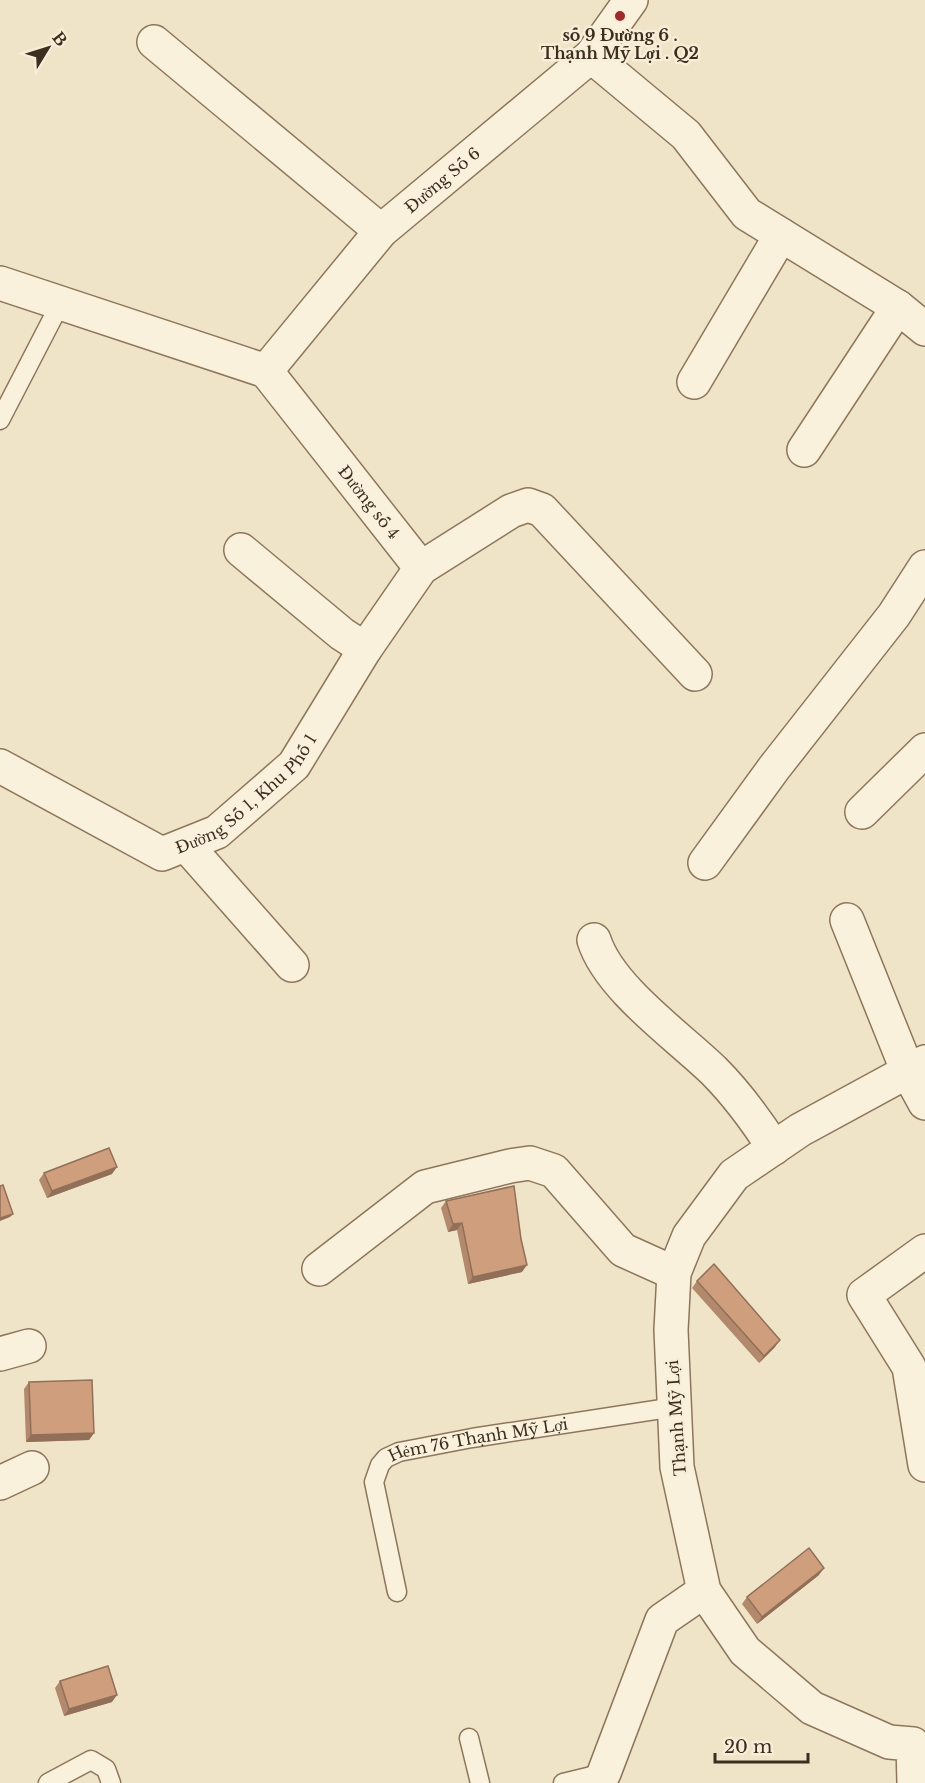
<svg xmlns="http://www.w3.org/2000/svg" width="925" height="1783" viewBox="0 0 925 1783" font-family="'Libre Baskerville',serif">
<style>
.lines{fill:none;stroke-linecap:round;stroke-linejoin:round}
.service-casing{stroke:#8d765c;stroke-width:21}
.minor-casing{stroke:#8d765c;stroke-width:36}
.service{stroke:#faf1dc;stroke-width:18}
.minor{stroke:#faf1dc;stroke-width:33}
.wall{fill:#b2896c}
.shaded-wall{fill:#916f58}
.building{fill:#cf9f7d;stroke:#916f58;stroke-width:1.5}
.poi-dot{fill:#9e2a2b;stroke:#f7eed8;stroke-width:2}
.labels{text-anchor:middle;stroke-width:5;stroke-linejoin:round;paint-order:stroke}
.poi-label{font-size:16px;font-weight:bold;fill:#3d2e20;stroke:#f7eed8}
.street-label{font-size:16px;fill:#3d2e20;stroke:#f7eed8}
</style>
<rect width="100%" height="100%" fill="#f0e4c8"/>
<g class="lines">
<g class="service-casing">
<g id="service">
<path d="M0,420L60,304"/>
<path id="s1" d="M397,1592L374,1482L380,1465L386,1458L399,1452L472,1438L675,1407"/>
<path d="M469,1738L480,1783"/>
<path d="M48,1783L91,1760L106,1769L111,1783"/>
<path d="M563,1783L604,1773L607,1781"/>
</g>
</g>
<g class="minor-casing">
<g id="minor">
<path d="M154,42L381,231"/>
<path d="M591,56L686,135L747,214L898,307L925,329"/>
<path id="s2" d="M0,283L266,371L421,568"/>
<path id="s3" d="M266,371L381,231L591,56L631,0"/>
<path d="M694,382L781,235"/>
<path d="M804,450L898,307"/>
<path d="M241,550L342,634L365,649"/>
<path id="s4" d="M0,766L162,854L217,832L294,765L365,649L421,568L511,511L528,505L542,510L695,674"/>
<path d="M862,812L925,750"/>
<path d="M187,846L292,965"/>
<path d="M705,863L774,768L894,615L925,567"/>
<path d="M847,920L908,1072L925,1103"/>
<path d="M594,940C609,988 678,1036 714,1071C738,1095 756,1120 774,1148"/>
<path d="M925,1251L864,1295L909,1367L925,1465"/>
<path d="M319,1269L425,1187L510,1166L530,1163L554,1171L623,1250L674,1273"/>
<path d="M0,1354L29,1346"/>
<path d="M0,1483L32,1468"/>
<path d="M604,1773L662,1620L704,1591"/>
<path d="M914,1783L913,1744L889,1742L812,1708L745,1651L704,1591L677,1467L671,1330L674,1273L689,1236L734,1175L800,1130L925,1062"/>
</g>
</g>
<use href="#service" class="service"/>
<use href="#minor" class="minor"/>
</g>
<path class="wall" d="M44,1173L112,1174L47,1198L39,1180Z
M446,1201L522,1272L468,1284L457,1230L448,1232L441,1208Z
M697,1281L775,1347L759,1363L692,1288Z
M29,1382L94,1433L89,1440L26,1442L24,1389Z
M819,1575L757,1624L742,1604L747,1597Z
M60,1681L112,1702L64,1716L55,1688Z"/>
<path class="shaded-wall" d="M117,1167L112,1174L47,1198L52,1191Z
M13,1214L10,1217L0,1221V1218Z
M462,1223L457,1230L448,1232L453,1224Z
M527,1265L522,1272L468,1284L473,1277Z
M780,1340L775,1347L759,1363L764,1356Z
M94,1433L89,1440L26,1442L31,1435Z
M824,1568L819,1575L757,1624L762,1617Z
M117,1695L112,1702L64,1716L69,1709Z"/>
<path class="building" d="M109,1148L117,1167L52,1191L44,1173Z
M3,1185L13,1214L0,1218V1186Z
M514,1186L521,1239L527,1265L473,1277L462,1223L453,1224L446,1201Z
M714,1264L780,1340L764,1356L697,1281Z
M92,1380L94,1433L31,1435L29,1382Z
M809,1548L824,1568L762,1617L747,1597Z
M108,1666L117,1695L69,1709L60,1681Z"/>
<circle class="poi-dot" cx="620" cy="16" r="6"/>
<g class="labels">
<g class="poi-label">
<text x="620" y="41">số 9 Đường 6 .<tspan x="620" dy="18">Thạnh Mỹ Lợi . Q2</tspan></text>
</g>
<g class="street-label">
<text dy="6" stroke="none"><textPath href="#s3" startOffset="261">Đường Số 6</textPath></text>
<text dy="6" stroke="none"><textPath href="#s2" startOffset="447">Đường số 4</textPath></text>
<text dy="6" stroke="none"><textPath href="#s4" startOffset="290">Đường Số 1, Khu Phố 1</textPath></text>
<text transform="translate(676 1418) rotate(-94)" y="6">Thạnh Mỹ Lợi</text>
<text dy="6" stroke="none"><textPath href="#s1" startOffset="234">Hẻm 76 Thạnh Mỹ Lợi</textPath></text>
</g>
</g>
<g transform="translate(48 48) rotate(52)" stroke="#f7eed8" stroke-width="4.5" paint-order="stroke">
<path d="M0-4.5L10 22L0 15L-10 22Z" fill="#3d2e20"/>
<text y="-9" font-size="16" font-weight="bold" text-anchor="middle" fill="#3d2e20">B</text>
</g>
<path d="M715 1753v9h93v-9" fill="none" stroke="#3d2e20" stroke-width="3"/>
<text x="724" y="1753" font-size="18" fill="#3d2e20" stroke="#f7eed8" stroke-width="4.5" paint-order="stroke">20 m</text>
</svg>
